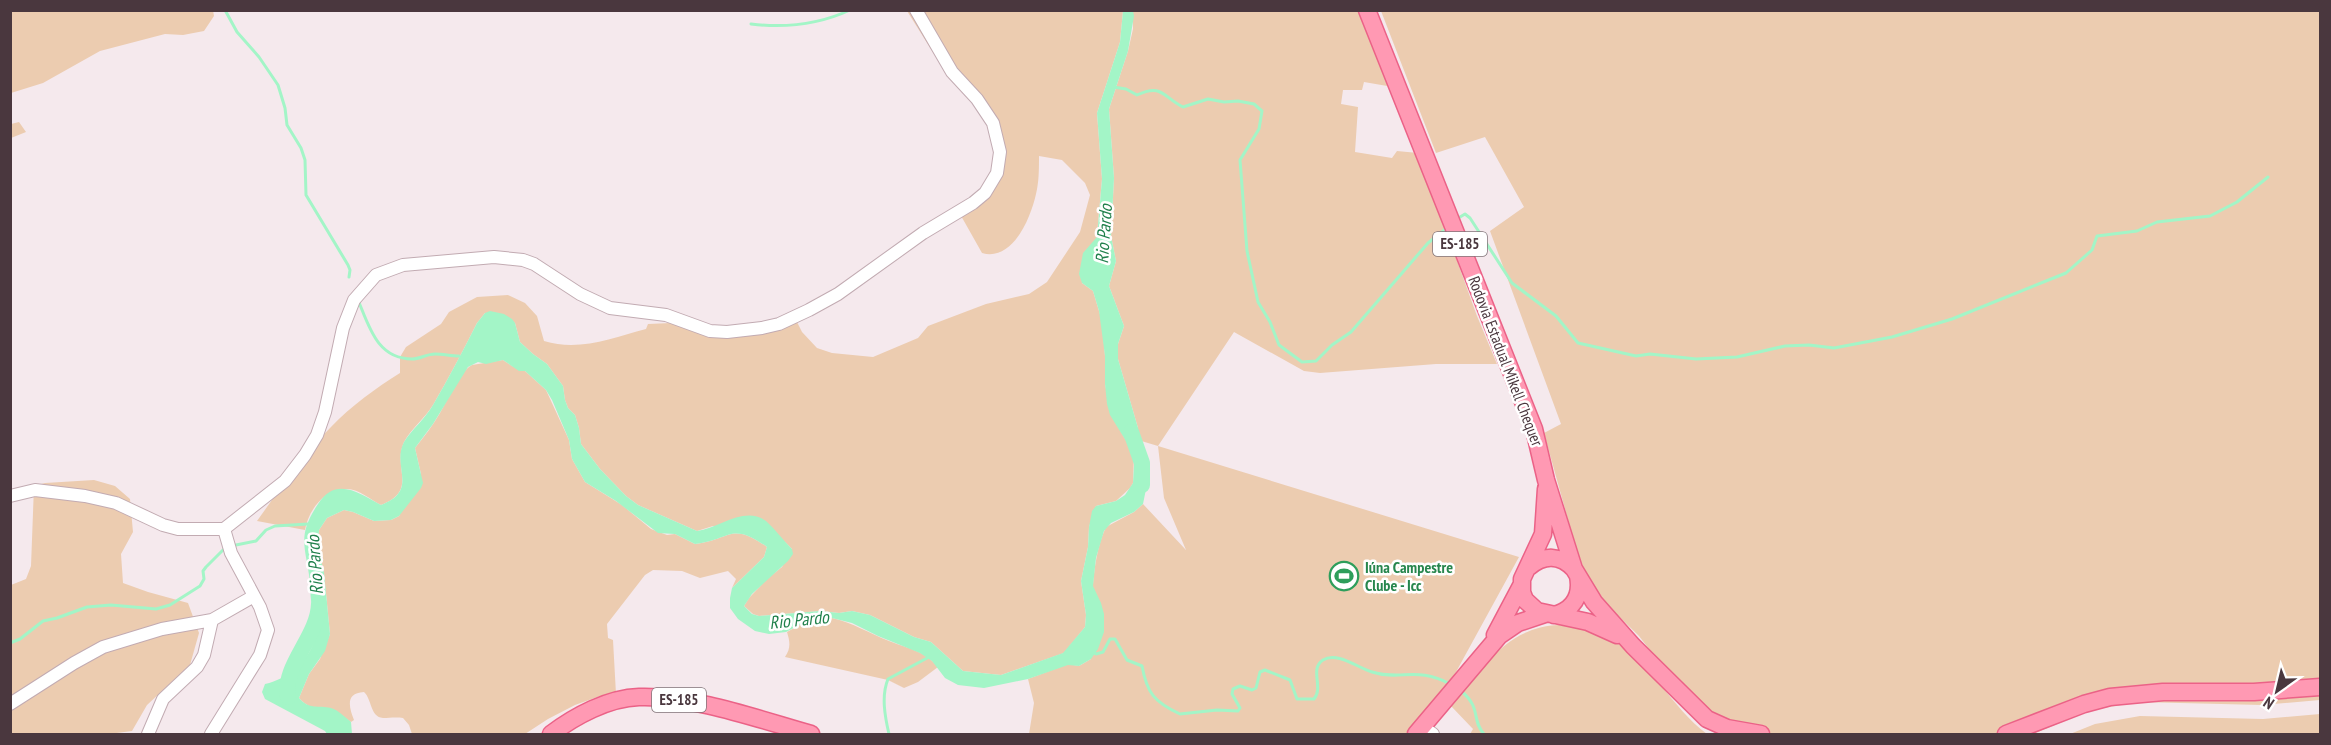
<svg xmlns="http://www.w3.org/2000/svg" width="2331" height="745" viewBox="0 0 2331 745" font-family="'PT Sans Narrow',sans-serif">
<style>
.green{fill:#ecccb0}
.water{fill:#a3f5c7}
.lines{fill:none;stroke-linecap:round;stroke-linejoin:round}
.stream{stroke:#a3f5c7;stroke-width:3}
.river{stroke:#a3f5c7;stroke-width:16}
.minor-casing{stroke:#c2abb2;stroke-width:14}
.major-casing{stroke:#eb6287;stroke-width:19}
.minor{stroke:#fff;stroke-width:12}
.major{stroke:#ff99b3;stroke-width:16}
.labels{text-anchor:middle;stroke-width:5;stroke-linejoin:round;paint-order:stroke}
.shield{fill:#fff;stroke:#807378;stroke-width:1.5}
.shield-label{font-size:15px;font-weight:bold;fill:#4a373e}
.street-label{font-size:16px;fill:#4a373e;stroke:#fff}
.leisure-label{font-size:16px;font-weight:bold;fill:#27864d;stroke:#fff;text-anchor:start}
.water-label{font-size:18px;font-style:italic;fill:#21814c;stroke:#fff}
</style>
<rect width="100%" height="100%" fill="#f5e9ed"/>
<path class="green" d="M11,10H213L214,16L204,31L183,35L165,34L100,51L43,83L11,93Z
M907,11H1123L1120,42L1097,113L1102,179L1098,223L1097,238L1082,283L1093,291L1102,321L1105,356V384L1111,415L1134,454L1133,483L1130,488L1116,501L1096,506L1089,527L1088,547L1081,581L1086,615L1085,627L1064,653L1001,675L963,671L931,642L914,637L870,615L852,611L839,613L820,611L759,616L753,614L744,606L749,598L767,579L782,567L792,549L785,542L713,526L697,531L638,505L626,496L600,469L581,444L579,428L575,415L568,408L565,400L563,386L547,364L533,354L520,342L515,323L485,313L477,323C463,351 448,379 433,405C425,418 411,429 404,442C392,468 419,490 381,505C371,500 359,489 347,489C325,487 308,511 305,530L257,521C280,489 303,455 331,427C351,406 376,388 400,373V357L406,347L441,324L449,312L477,297L508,295L525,303L537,316L544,341C579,352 612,338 646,329L648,324L671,323L701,333L794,316L802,332L817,348L832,353L873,357L918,338L928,326L986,304L1029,294L1047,282L1080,232L1090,195L1085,183L1062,160L1039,156C1039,169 1039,182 1036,194C1031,217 1013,262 982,253L960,214L979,195L992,173L995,152L991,128L978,104L946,73Z
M1133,11H1362L1393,87L1364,82L1362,90H1343L1341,104L1358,107L1355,152L1392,158L1397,151L1418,153L1477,316L1497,364H1436L1320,373L1304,371L1234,332L1158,446L1519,557L1456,672L1436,699L1406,734H1029L1034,703L1028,679L1068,664L1079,666L1091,659C1092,619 1089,563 1106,527L1134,512L1143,504L1186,550L1164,498L1158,446L1138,440V428L1118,359V344L1124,326L1109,286L1116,261L1111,236L1114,178L1109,109L1128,51L1133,29Z
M1381,11H2320V700L2262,705L2139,702L2091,710L2033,734H1731L1663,667L1639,636L1602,600L1588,580L1580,563L1544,433L1561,424L1490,231L1524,207L1485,137L1436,153Z
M19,122L26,132L11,138V124Z
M503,360L512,366L525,371L546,390L569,440L572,459L585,482L622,505L651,529L667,535L675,534L695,544C731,540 730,521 767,547L764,557L732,588L736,579L728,571L700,578L682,571L653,570L645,575L607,624L608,638L613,640L616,694L600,696L575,705L548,719L525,734H412L409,725L403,718C396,717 389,718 383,718C370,717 372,699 364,692C345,693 349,707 354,720L351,722C336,709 312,714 299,698L309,674L320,659L330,634L324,573L318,547L319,530L327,518L344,510L353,512L374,521L391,520L399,516L421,474L415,448C424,437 433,425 440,413C449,398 457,374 472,365Z
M94,480L115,486L130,499L133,532L121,554L123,583L148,592L188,603L199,633L190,665L147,705L132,731L109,734H11V585L26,579L31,566L34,486L45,483Z
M832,618C853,623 869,633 889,641C907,648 925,651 938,667L918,682L904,688L888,680L785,657C791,648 790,642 787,632L807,621Z
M1559,625C1577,628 1597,631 1612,640C1652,663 1671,707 1707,734H1470L1473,729L1451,706C1482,669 1506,627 1559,625Z
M2320,714V734H2070L2095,724L2140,716L2263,719Z"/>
<path class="water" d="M1123,11H1133L1134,16L1128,51L1109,109L1114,178L1111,236L1116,261L1109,286L1124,326L1118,344V359L1138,428L1139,454L1147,484L1143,504L1134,512L1111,523L1104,531L1096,558L1093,586L1101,603L1104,614V632L1098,649L1091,659L1079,666L1068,665L1028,679L984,688L958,685L945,678L932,661L920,653L878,636L852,623L832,618L807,621L786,632L769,634L755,631L738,619L730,608V598L732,588L764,557L767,547C730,521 731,540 695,544L675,534L658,533L616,501L585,482L572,459L569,440L552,400L546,390L525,371H519L503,360L486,364L478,362L468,367L433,424L415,448L423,483L421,488L399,516L391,520L374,521L353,512L344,510L327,518L319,530L318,547L324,573L330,634L325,651L309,674L299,698C309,710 318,705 331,708C338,710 345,717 351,722L352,734H327L325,731L265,699L262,692L265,684C288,679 310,661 315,637C318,625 313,612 311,600C310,594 311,588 310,582C306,547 296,537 318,504C336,475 361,494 381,505C420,490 391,467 404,442C412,429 425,419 433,405C448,379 463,351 477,323L485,313L490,311L504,314L512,319L515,323L520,342L533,354L547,364L563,386L565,400L568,408L575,415L579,428L581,444L600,469L626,496L638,505L697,531C719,528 745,505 766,521C775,529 783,540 792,549L793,554L788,561L752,594L744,606L752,614L759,616L820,611L839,613L852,611L870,615L914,637L931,642L963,671L1001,675L1063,653L1085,627L1086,615L1081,581L1088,547L1089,527L1092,511L1096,506L1116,501L1125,495L1133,483L1134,465V454L1110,415L1107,404L1105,384V356L1099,311L1093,291L1082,283L1079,274L1083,253L1097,237L1102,179L1097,113L1120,42Z"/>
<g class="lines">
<path class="stream" d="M225,10L237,32L259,57L278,85L285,108L287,125L301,148L305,160L306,195L348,265L350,270L349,277
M751,24C786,28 818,25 850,10
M1113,87L1126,89L1137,95C1162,83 1163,97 1183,107L1208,99L1224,102L1238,101L1254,104L1262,111L1259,129L1240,160L1247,251L1258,302L1270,322L1279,345L1302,362L1316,361L1332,345L1351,332L1428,243L1447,228
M1460,217L1465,214L1470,218L1512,283L1556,316L1578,343L1636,356L1650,354L1696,359L1737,357L1785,346L1809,345L1834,348L1892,337L1952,319L2066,273L2092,250L2097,236L2137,231L2157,222L2210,216L2237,202L2268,177
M358,300C369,326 377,359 412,359C420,359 427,354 435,354C443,354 451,356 459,356
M231,546L256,541L266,530L275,526L308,524
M10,643L20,639L43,621L57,618L87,607L111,605L156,609L170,605L200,586L204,579L203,571L206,567L225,548
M1093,652L1096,654L1103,652L1110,639H1115L1127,660L1142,666C1147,693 1154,702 1180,714L1217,710L1238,711L1240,708L1232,694L1233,689L1240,686L1252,690L1256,688L1260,672L1265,670L1290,680L1297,699H1314C1324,687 1309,669 1323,660C1337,651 1358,668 1372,672C1401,681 1417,666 1450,684
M1461,691C1482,708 1471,720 1484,734
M889,734C885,717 881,696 888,679L929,657"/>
<path class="river" d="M1131,432L1142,463V485
M288,697C282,666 318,637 319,604"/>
<g class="minor-casing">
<path id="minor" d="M10,496L35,490L85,496L116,503L163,525L178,529H224L285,481L305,455L317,435L325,412L343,328L354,300L376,275L403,265L494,257L523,260L534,264L580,294L610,308L666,315L710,331L727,332L762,328L779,324L809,310L838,294L923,233L973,203L985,193L997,173L1000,152L993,123L977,99L952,72L916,10
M10,704L74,663L103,647L162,629L212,620L254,596
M1423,727L1433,734
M148,734L163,699L197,667L204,655L212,620
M211,734L260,655L268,630L260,607L231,553L224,529"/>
</g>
<g class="major-casing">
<path id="major" d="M1367,10L1534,429L1546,480L1574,569L1594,602L1633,646L1707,719L1727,728L1761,734
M1546,489L1543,534L1522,579V592L1525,600L1537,611L1588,622L1617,635
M1529,567C1544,554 1561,555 1574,569
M1554,615C1573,610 1582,596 1578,576
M1495,635L1522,584
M551,734C575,716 608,698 639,697C691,695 761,720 811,734
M1416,734L1499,636L1518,623L1545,614
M2006,734L2084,704L2110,697L2163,692H2254L2320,687"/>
</g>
<use href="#minor" class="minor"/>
<use href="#major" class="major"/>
</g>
<defs>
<g id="stadium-ring" transform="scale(1.5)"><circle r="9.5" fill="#fff" stroke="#2e9e5b" stroke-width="1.5"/><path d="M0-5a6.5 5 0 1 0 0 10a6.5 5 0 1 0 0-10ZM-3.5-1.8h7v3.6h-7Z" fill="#2e9e5b"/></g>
</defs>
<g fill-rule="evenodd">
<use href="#stadium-ring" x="1344" y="576"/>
</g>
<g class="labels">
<g class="shield">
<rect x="1433" y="232" width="54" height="24" rx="4.5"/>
<rect x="652" y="688" width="54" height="24" rx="4.5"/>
</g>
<g class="shield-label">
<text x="1460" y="249">ES-185</text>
<text x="679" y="705">ES-185</text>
</g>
<g class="street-label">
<text transform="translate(1506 361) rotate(69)" y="6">Rodovia Estadual Mikell Chequer</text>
</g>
<g class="leisure-label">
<text x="1365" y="573">Iúna Campestre<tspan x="1365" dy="18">Clube - Icc</tspan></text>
</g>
<g class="water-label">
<text transform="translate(1104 234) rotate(-86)" y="6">Rio Pardo</text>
<text transform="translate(315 565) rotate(-94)" y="6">Rio Pardo</text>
<text transform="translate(799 620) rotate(-6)" y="6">Rio Pardo</text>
</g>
</g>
<rect width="2331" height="745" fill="none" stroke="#4a373e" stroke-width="24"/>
<g transform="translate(2277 691) rotate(214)" stroke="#ffffff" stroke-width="4.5" paint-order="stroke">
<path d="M0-4.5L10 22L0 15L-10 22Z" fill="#4a373e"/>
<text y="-9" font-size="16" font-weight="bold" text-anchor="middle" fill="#4a373e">N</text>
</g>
</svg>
